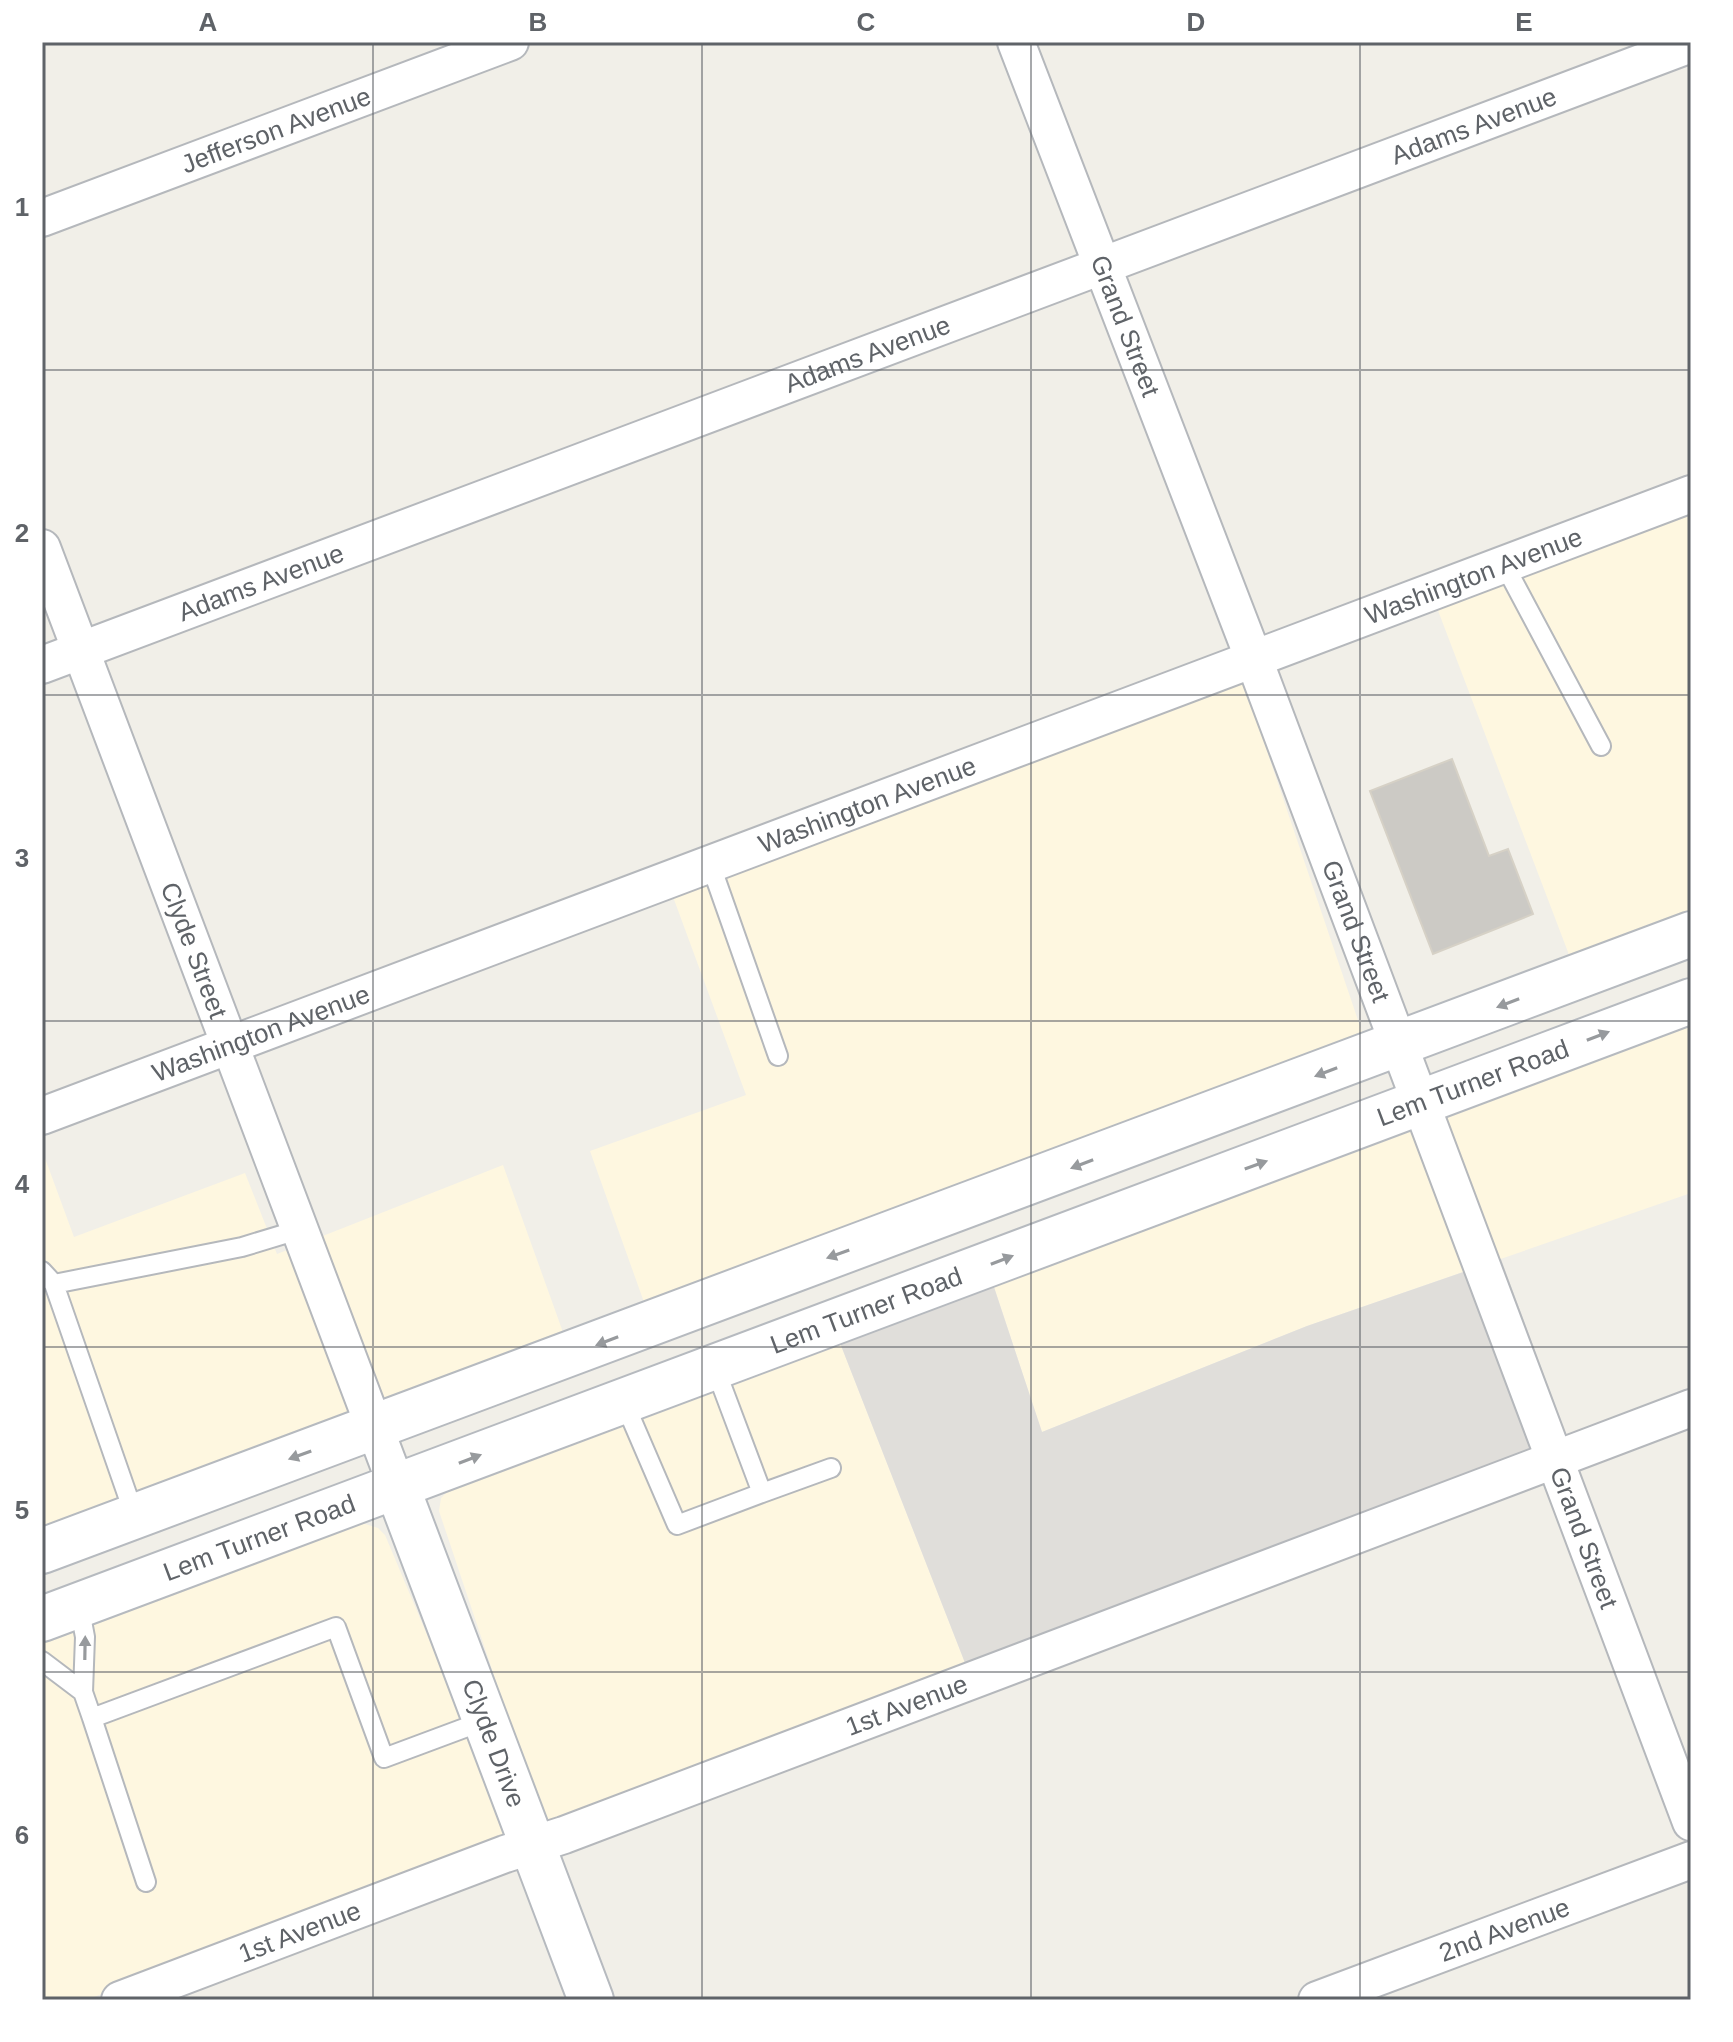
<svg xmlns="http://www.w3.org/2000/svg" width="1733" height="2042" viewBox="0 0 1733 2042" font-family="Helvetica,sans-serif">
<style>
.commercial{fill:#fef7e0}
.industrial{fill:#e0deda}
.building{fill:#cccac5;stroke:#d6d1c6;stroke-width:2}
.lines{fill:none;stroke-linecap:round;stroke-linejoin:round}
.lane-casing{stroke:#b5b8bc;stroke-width:22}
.street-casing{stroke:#b5b8bc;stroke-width:40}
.secondary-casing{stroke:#b6babf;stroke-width:48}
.lane{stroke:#fff;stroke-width:18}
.street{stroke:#fff;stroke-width:36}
.secondary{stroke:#fff;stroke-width:44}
.oneway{fill:#979a9d}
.grid{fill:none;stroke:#5f6368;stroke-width:2;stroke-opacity:0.55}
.labels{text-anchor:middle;stroke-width:6;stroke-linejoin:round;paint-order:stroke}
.street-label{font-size:26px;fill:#5f6368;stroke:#fff}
.neatline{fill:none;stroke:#5f6368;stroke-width:3}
.grid-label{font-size:26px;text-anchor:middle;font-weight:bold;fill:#5f6368}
</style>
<rect width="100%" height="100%" fill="#f1efe8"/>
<path class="commercial" d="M1691,505V914L1571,960L1434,600Z
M1243,680L1363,1035L645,1305L590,1151L746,1095L672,894Z
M1691,1017V1193L1307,1326L1042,1432L994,1287L1252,1191Z
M42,1150L74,1237L245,1173L277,1254L503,1165L564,1335L340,1416L42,1530Z
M840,1343L967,1668L544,1825L439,1511L441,1498L452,1487Z
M365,1524L378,1528L385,1535L512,1837L86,2000H42V1641L352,1525Z"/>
<path class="industrial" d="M1501,1259L1567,1437L967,1668L840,1343L994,1287L1042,1432L1307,1326Z"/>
<path class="building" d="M1452,759L1489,856L1508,849L1533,914L1433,954L1370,791Z"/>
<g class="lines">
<g class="lane-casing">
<path id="lane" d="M1504,564L1601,746
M710,863L778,1056
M42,1271L54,1284L135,1517
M54,1284L242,1247L298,1230
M624,1402L677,1525L762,1493L715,1368
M762,1493L831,1468
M79,1605L85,1637L83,1692L92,1718L336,1627L384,1758L486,1720
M42,1661L83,1692
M92,1718L146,1882"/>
</g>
<g class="street-casing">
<g id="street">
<path id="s1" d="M1016,42L1253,657L1691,1822"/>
<path id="s2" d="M42,218L510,42"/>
<path id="s3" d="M42,548L397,1487"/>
<path id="s4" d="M42,665L1691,44"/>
<path id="s5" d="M42,1116L1691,494"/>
<path id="s6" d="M120,2000L505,1854L564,1835L1691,1408"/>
<path id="s7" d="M1317,2000L1691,1860"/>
</g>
</g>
<g class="secondary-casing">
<g id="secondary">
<path id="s8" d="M397,1487L591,2000"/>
<path d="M42,1551L1691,934"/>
<path id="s9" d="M42,1619L1691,1001"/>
</g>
</g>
<use href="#lane" class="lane"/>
<use href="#street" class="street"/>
<use href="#secondary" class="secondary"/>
</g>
<defs><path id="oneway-solid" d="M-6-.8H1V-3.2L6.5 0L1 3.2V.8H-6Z" transform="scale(2)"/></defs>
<g class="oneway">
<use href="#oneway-solid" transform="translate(1508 1003) rotate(159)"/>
<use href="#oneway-solid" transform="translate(1598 1036) rotate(-21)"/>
<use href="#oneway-solid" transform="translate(1326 1072) rotate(159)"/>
<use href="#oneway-solid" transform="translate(1082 1164) rotate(159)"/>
<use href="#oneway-solid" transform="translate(1256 1165) rotate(-20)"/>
<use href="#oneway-solid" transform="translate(838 1254) rotate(160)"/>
<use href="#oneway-solid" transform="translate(1002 1260) rotate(-21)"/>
<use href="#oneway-solid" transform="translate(607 1341) rotate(159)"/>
<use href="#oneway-solid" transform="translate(300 1455) rotate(160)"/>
<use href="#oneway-solid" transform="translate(470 1459) rotate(-21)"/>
<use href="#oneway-solid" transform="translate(85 1648) rotate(-89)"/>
</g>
<path class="grid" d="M373,42V2000M702,42V2000M1031,42V2000M1360,42V2000M42,370H1691M42,695H1691M42,1021H1691M42,1347H1691M42,1672H1691"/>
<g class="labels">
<g class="street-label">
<text dy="9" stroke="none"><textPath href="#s4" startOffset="1530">Adams Avenue</textPath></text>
<text dy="9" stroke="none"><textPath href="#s2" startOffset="250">Jefferson Avenue</textPath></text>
<text dy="9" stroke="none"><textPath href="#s1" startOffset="304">Grand Street</textPath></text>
<text dy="9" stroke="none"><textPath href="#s4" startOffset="882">Adams Avenue</textPath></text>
<text dy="9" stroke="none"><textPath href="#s5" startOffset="1530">Washington Avenue</textPath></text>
<text dy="9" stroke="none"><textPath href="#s4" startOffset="234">Adams Avenue</textPath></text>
<text dy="9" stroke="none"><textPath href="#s5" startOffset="882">Washington Avenue</textPath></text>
<text dy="9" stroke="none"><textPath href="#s1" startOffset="952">Grand Street</textPath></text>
<text dy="9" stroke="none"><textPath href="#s3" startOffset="430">Clyde Street</textPath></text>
<text dy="9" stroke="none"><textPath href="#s5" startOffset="234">Washington Avenue</textPath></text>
<text dy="9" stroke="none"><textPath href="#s9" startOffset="1528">Lem Turner Road</textPath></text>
<text dy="9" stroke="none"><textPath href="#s9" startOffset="880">Lem Turner Road</textPath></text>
<text dy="9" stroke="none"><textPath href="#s9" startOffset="232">Lem Turner Road</textPath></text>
<text dy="9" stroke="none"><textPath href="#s1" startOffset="1600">Grand Street</textPath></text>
<text dy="9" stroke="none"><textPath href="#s6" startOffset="840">1st Avenue</textPath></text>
<text dy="9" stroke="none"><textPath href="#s8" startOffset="274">Clyde Drive</textPath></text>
<text dy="9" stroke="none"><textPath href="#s7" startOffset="200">2nd Avenue</textPath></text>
<text dy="9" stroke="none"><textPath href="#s6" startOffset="192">1st Avenue</textPath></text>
</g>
</g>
<rect width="1733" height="2042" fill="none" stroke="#ffffff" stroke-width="88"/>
<rect x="44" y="44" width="1645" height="1954" class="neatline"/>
<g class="grid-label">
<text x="208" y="31">A</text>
<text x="538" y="31">B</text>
<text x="866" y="31">C</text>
<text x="1196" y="31">D</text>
<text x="1524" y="31">E</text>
<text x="22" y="216">1</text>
<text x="22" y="542">2</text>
<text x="22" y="867">3</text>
<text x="22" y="1193">4</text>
<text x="22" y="1519">5</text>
<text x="22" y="1844">6</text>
</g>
</svg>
